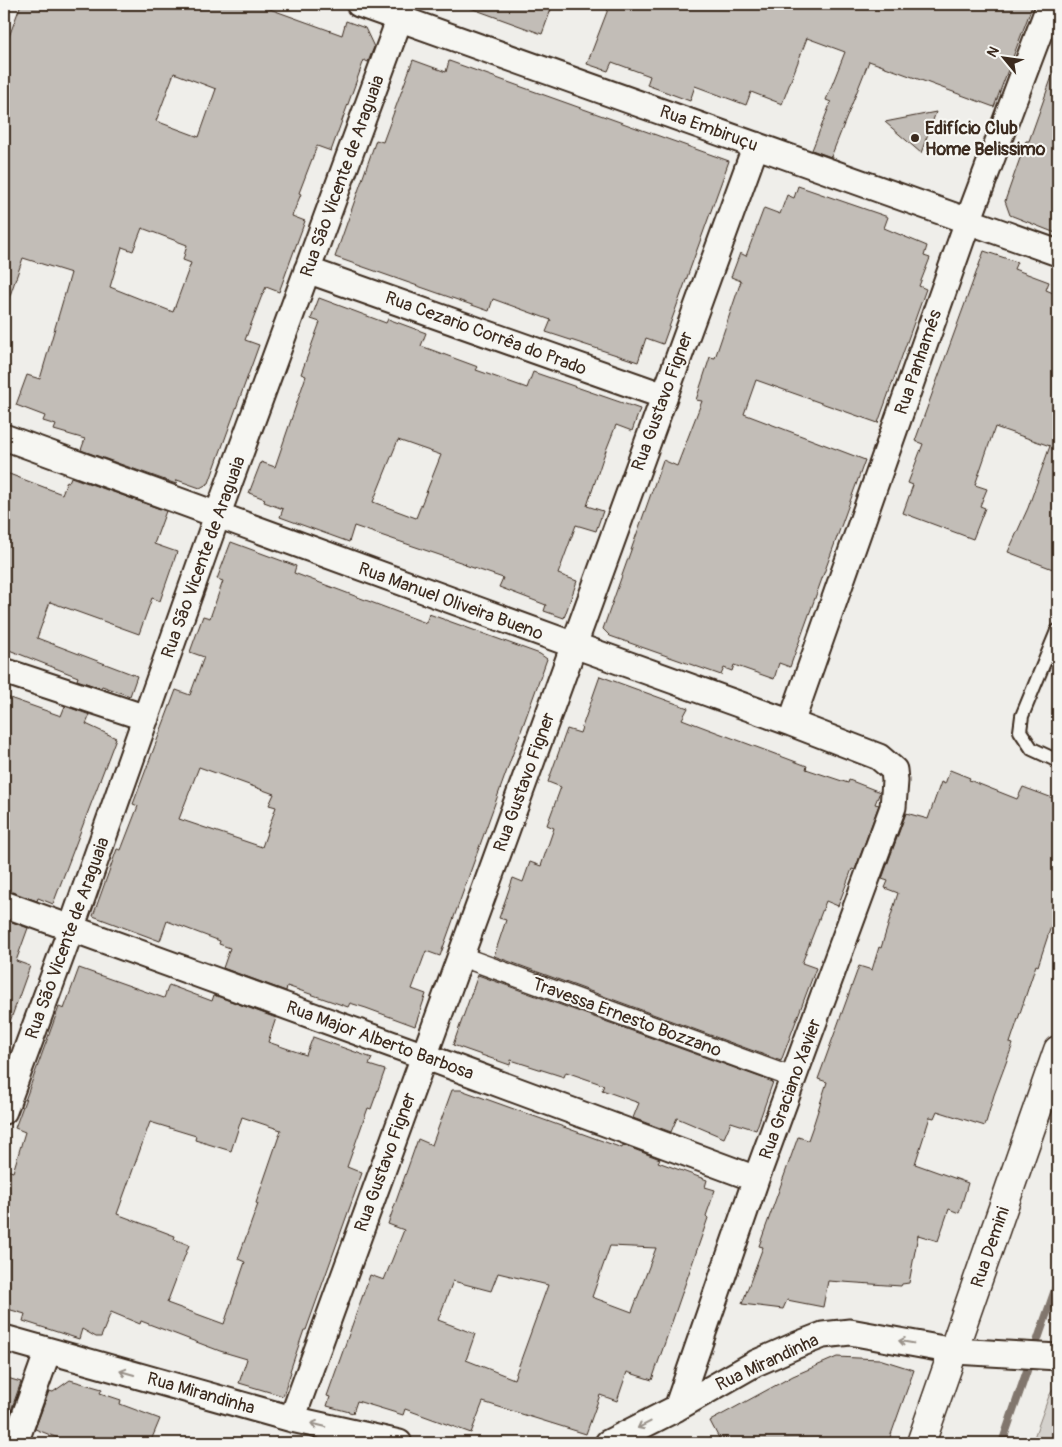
<svg xmlns="http://www.w3.org/2000/svg" width="1062" height="1447" viewBox="0 0 1062 1447" font-family="Pangolin,sans-serif">
<style>
.green{fill:#d4d1cc;stroke:#887e75}
.lines{fill:none;stroke-linecap:round;stroke-linejoin:round}
.stream{stroke:#81766d;stroke-width:8}
.building{fill:#c2bdb7;stroke:#3b2a1e;fill-rule:evenodd}
.service-casing{stroke:#3b2a1e;stroke-width:16}
.pedestrian-casing{stroke:#3b2a1e;stroke-width:22}
.minor-casing{stroke:#3b2a1e;stroke-width:29}
.tertiary-casing{stroke:#3b2a1e;stroke-width:31}
.service{stroke:#f6f6f2;stroke-width:12}
.pedestrian{stroke:#f6f6f2;stroke-width:19}
.minor{stroke:#f6f6f2;stroke-width:25}
.tertiary{stroke:#f6f6f2;stroke-width:28}
.oneway{stroke:#989088}
.poi-dot{fill:#3b2a1e;stroke:#f6f6f2;stroke-width:2}
.labels{text-anchor:middle;stroke-width:4;stroke-linejoin:round;paint-order:stroke}
.street-label{font-size:18px;fill:#3b2a1e;stroke:#f6f6f2}
.poi-label{font-size:18px;font-weight:bold;fill:#3b2a1e;stroke:#f6f6f2;text-anchor:start}
</style>
<rect width="100%" height="100%" fill="#efeeea"/>
<filter id="ink" filterUnits="userSpaceOnUse"><feTurbulence type="fractalNoise" baseFrequency=".02" numOctaves="2"/><feDisplacementMap in="SourceGraphic" scale="10" xChannelSelector="R" yChannelSelector="G"/><feConvolveMatrix kernelMatrix="1 2 1 2 8 2 1 2 1" color-interpolation-filters="sRGB"/></filter>
<g filter="url(#ink)">
<path class="green" d="M1058,1381V1443H1032L1049,1396Z"/>
<g class="lines">
<path class="stream" d="M1002,1443L1058,1281"/>
</g>
<path class="building" d="M21,4H256L342,35L346,21L365,28L374,47L368,62L364,60L331,151L317,146L299,193L301,194L292,216L305,221L279,292L266,287L261,298L245,340L259,345L209,483L200,488L177,480L176,484L81,450L85,439L54,430L56,425L43,421L45,416L16,405L27,375L40,379L71,273L23,258L7,304L4,303V50ZM174,73L216,89L199,137L156,121ZM142,228L187,245L183,260L191,263L173,312L110,287L122,247L133,251Z
M466,4H553L542,34L465,6Z
M610,4H1033L994,107L869,61L831,157L812,150L831,102L826,100L845,52L807,38L782,104L751,92L746,105L695,86L690,101L647,85L650,76L612,62L608,71L587,64Z
M413,60L446,72L449,61L729,161L663,344L646,338L638,362L546,332L551,320L493,299L489,311L335,257L376,140L383,142Z
M1055,68H1058V234L1010,215L1005,201L1026,141H1029Z
M936,112L921,153L885,122Z
M798,186L888,217L884,228L927,246L924,256L930,258L919,286L926,289L878,423L756,380L744,414L865,460L790,667L779,663L774,679L734,665L732,671L724,668L721,675L610,636L603,629L663,460L677,466L702,401L696,400L710,357L715,358L741,281L731,277L740,253L746,256L764,208L780,214L787,195L794,198Z
M984,251L1017,262L1014,269L1049,282L1046,290L1058,295V571L1008,552L1028,508L1050,446L995,427L975,485L987,489L980,506L985,508L973,539L903,513L913,485L908,483L923,444L915,441Z
M319,298L386,323L388,319L426,333L421,346L478,367L476,370L527,388L533,372L640,409L632,431L616,425L603,458L587,506L603,511L596,531L576,525L558,574L577,581L564,618L544,611L546,605L499,587L503,578L465,565L466,564L354,526L349,542L280,517L283,509L264,502L265,499L249,493L261,462L275,467L306,376L301,374L320,322L311,319ZM398,440L441,455L416,518L373,502Z
M4,472L62,494L67,481L69,482L71,477L166,511L154,544L177,552L160,601L152,598L139,634L50,602L37,638L137,676L130,696L102,686L101,688L77,680L78,677L4,648Z
M231,542L296,566L294,573L384,607L426,623L429,614L540,654L547,659L440,956L426,951L412,989L426,994L415,1026L366,1008L350,1003L348,1007L287,986L286,991L223,968L230,948L219,944L220,941L167,921L160,941L93,916L117,849L121,850L138,806L133,804L176,690L190,695L204,657L190,652L203,616L210,618L223,581L217,579ZM199,767L274,794L269,805L276,807L262,847L179,819Z
M600,676L688,708L682,719L700,726L807,766L806,769L848,783L849,780L880,792L875,804L879,805L855,870L852,869L838,906L826,901L802,963L816,968L781,1061L494,956L506,920L499,918L513,878L523,882L530,862L541,866L554,828L547,825L561,787L548,782L567,729L580,733Z
M4,696L61,716L65,706L90,715L86,724L116,738L53,904L38,898L37,901L4,890Z
M950,770L970,778L969,780L1017,799L1023,787L1058,800V905L1038,966L1036,965L1010,1043L1013,1044L994,1095L985,1126L937,1111L934,1118L930,1117L915,1164L968,1183L959,1213L949,1209L938,1241L918,1235L909,1283L902,1284L901,1286L828,1281L823,1307L787,1300L783,1309L742,1304L763,1247L759,1246L798,1137L808,1140L814,1123L827,1082L818,1079L859,966L872,970L879,947L881,948L898,893L885,888L888,881L882,879L906,813L928,819L941,782L945,784Z
M4,919L28,928L16,961L30,966L7,1030H4Z
M79,968L164,998L169,985L212,1001L214,995L276,1018L268,1042L306,1055L313,1037L372,1058L369,1065L385,1070L371,1109L368,1108L347,1167L362,1173L306,1330H304L290,1371L291,1372L283,1396L239,1383L247,1359L220,1351L141,1321L140,1324L111,1312L101,1337H96L82,1329L79,1339L23,1321L25,1314L4,1308V1169L13,1172L25,1132L15,1128L59,1007L64,1009ZM242,1117L281,1130L256,1203L258,1204L238,1259L245,1262L224,1324L167,1303L189,1245L174,1239L175,1236L117,1214L150,1122L196,1136L195,1140L231,1151Z
M478,975L773,1082L756,1130L731,1122L724,1138L677,1118L671,1132L633,1118L639,1103L602,1090L604,1085L566,1072L564,1077L511,1060L510,1065L453,1045Z
M452,1090H461L622,1148L623,1145L660,1159L658,1162L707,1180L705,1187L715,1190L706,1216L708,1218L652,1380L627,1372L617,1401L600,1395L586,1434L483,1402L471,1433L405,1409L403,1415L357,1401L353,1413L327,1406L330,1397L327,1396L370,1275L384,1280L404,1230L388,1224L418,1139L432,1145ZM610,1246L656,1248L632,1312L592,1297ZM498,1273L548,1285L514,1379L466,1360L475,1334L438,1320L453,1281L491,1291Z
M837,1357L879,1359L914,1370L888,1443H730L726,1437L720,1440L710,1421L793,1376Z
M4,1377L21,1382L8,1419L4,1417Z
M70,1380L102,1389L100,1393L121,1400L120,1404L160,1419L150,1443H57L58,1438L35,1429L49,1391L53,1392Z"/>
<g class="lines">
<g class="service-casing">
<path id="service" d="M1057,631L1022,716L1020,731L1032,749L1058,761"/>
</g>
<g class="pedestrian-casing">
<path id="pedestrian" d="M460,956L794,1078"/>
</g>
<g class="minor-casing">
<path id="minor" d="M359,4L1058,253
M307,270L664,396
M4,437L574,645L791,723L879,757L894,770L895,781L893,807L756,1179L677,1408
M4,671L146,718
M791,723L968,221L1050,4
M4,904L424,1056L756,1179
M4,1111L71,929L217,516L405,4
M4,1338L292,1419L399,1443
M292,1419L756,145
M15,1443L48,1351
M608,1443L677,1408L756,1363L797,1345L823,1335L850,1332L954,1351L1058,1357"/>
</g>
<g class="tertiary-casing">
<path id="tertiary" d="M921,1443L1058,1050"/>
</g>
<use href="#service" class="service"/>
<use href="#pedestrian" class="pedestrian"/>
<use href="#minor" class="minor"/>
<use href="#tertiary" class="tertiary"/>
</g>
<defs><path id="oneway-shaft" d="M-6 0H5M1.5-3L5.5 0L1.5 3" fill="none" stroke-width="1.6" stroke-linecap="round" stroke-linejoin="round" transform="scale(1.25)"/></defs>
<g class="oneway">
<use href="#oneway-shaft" transform="translate(906 1342) rotate(-170)"/>
<use href="#oneway-shaft" transform="translate(127 1373) rotate(-164)"/>
<use href="#oneway-shaft" transform="translate(318 1425) rotate(-167)"/>
<use href="#oneway-shaft" transform="translate(644 1425) rotate(153)"/>
</g>
</g>
<circle class="poi-dot" cx="915" cy="138" r="5"/>
<g class="labels">
<g class="street-label">
<text transform="translate(709 128) rotate(20)" y="6">Rua Embiruçu</text>
<text transform="translate(342 176) rotate(-70)" y="6">Rua São Vicente de Araguaia</text>
<text transform="translate(486 333) rotate(20)" y="6">Rua Cezario Corrêa do Prado</text>
<text transform="translate(918 362) rotate(-71)" y="6">Rua Panhamés</text>
<text transform="translate(662 401) rotate(-70)" y="6">Rua Gustavo Figner</text>
<text transform="translate(203 557) rotate(-70)" y="6">Rua São Vicente de Araguaia</text>
<text transform="translate(451 601) rotate(20)" y="6">Rua Manuel Oliveira Bueno</text>
<text transform="translate(524 782) rotate(-70)" y="6">Rua Gustavo Figner</text>
<text transform="translate(67 938) rotate(-70)" y="6">Rua São Vicente de Araguaia</text>
<text transform="translate(627 1017) rotate(20)" y="6">Travessa Ernesto Bozzano</text>
<text transform="translate(380 1040) rotate(20)" y="6">Rua Major Alberto Barbosa</text>
<text transform="translate(790 1089) rotate(-70)" y="6">Rua Graciano Xavier</text>
<text transform="translate(385 1162) rotate(-70)" y="6">Rua Gustavo Figner</text>
<text transform="translate(990 1247) rotate(-71)" y="6">Rua Demini</text>
<text transform="translate(767 1362) rotate(-25)" y="6">Rua Mirandinha</text>
<text transform="translate(201 1393) rotate(16)" y="6">Rua Mirandinha</text>
</g>
<g class="poi-label">
<text x="925" y="134">Edifício Club<tspan x="925" dy="21">Home Belissimo</tspan></text>
</g>
</g>
<rect width="1062" height="1447" fill="none" stroke="#f6f6f2" stroke-width="20"/>
<rect x="10" y="10" width="1042" height="1427" fill="none" stroke="#3b2a1e" stroke-width="2" filter="url(#ink)"/>
<g transform="translate(1004 58) rotate(299)" stroke="#f6f6f2" stroke-width="4" paint-order="stroke">
<path d="M0-4L9 19L0 12L-9 19Z" fill="#3b2a1e"/>
<text y="-8" font-size="14" font-weight="bold" text-anchor="middle" fill="#3b2a1e">N</text>
</g>
</svg>
